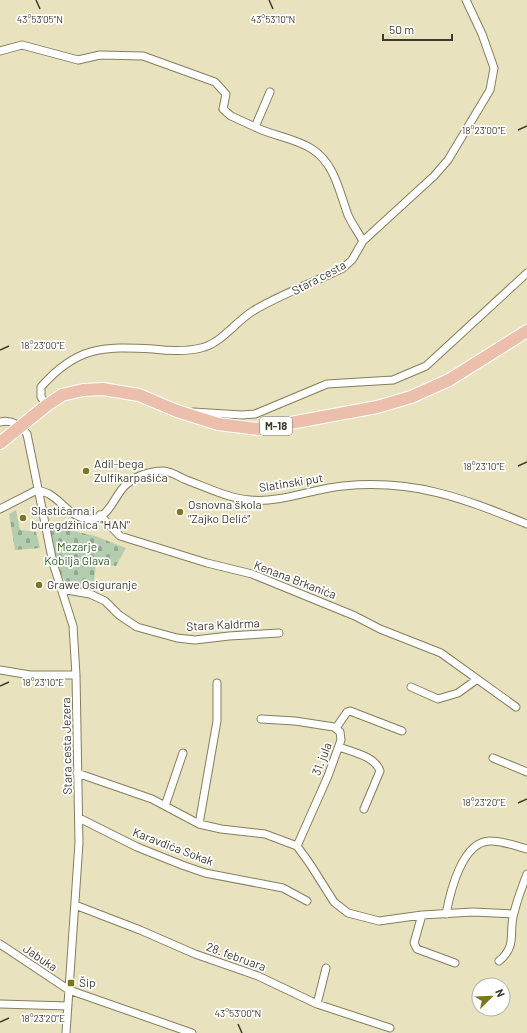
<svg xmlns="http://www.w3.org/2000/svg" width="527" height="1033" viewBox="0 0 527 1033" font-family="Barlow,sans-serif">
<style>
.cemetery{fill:url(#cemetery-stones)}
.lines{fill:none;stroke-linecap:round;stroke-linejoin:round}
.minor-casing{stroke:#857e5d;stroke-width:9}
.primary-casing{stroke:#fff;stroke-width:14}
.minor{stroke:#fff;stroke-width:7}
.primary{stroke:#ebbfac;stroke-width:12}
.ticks{fill:none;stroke:#3e3b2d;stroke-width:1.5}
.poi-dot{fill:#7c771c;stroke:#fff;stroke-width:1.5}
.labels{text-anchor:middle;stroke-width:3.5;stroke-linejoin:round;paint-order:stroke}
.shield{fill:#fff;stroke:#78766c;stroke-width:1}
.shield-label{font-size:11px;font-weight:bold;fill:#3e3b2d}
.street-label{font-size:12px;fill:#3e3b2d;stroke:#fff}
.poi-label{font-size:12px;fill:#3e3b2d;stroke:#fff;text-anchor:start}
.park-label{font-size:12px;fill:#2e5d21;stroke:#fff}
.ticks-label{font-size:10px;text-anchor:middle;fill:#3e3b2d;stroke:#fff;stroke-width:3.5;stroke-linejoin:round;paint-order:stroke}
</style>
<defs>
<pattern id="cemetery-stones" width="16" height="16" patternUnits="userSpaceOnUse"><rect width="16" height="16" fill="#b5cdaf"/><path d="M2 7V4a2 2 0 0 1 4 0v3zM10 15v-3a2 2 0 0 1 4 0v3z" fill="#95a88f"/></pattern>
</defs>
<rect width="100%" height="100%" fill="#e9e2be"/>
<path class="cemetery" d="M16,510L20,530L36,532L40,548L15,550L9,514Z
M52,526L95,536L126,548L116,566L96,564L93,590C86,592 69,588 65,581C57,569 52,542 47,528Z"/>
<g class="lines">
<g class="minor-casing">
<path id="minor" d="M0,51L22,45L78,60L100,55L143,56L215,82L226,94L223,109L231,116L255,127L270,92
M255,127C273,136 295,138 312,149C335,164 339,191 348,215C352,224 358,232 363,241
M47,405L41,397V387C76,347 102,346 153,349C169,351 185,352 201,348C222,343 235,322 253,311C279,295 315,282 343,268L352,260L363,241L434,176L448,160L490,90L494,68L482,34L466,0
M193,412L242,415L255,414L327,384L393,380L426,366L527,273
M0,422C12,419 20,425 27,434L53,563L73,626L76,675L79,843L66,1033
M0,509L37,490C41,491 45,492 49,494C62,501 72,519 90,519C111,519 114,493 128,483C136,476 151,471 162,471C169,470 178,476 184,479C206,487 227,498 250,500C281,503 312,489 343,486C415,479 462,498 527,524
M100,515L120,536L207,563L252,574L355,616L380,629L441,653L516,707
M61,589L90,594L105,601L119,615L137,627L177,638L195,640L229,636L279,633
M0,670L30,675H76
M411,687L438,699L458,693L476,680
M261,719L295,721L334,727L340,732L341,740L328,776L297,846
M336,728L347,712L350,711L402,731
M339,747C352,752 375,756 380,771L364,809
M493,758L527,772
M77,773L152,799L199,824L221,829L265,834L297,846L310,864L334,902L348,913L379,921L422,915L473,912L513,914
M165,806L183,753
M79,818L137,847L182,865L205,873L283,888L307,901
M199,824L217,721V683
M75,905L140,930L195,954L258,976L317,1004L390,1028
M446,914C450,893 462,840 491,841C502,841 516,846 527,849
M422,915L414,943L417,949L455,963
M0,944L69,990L192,1033
M499,961C518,945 508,933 514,913C517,900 522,887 527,874
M0,1004L68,1006
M317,1004L326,968"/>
</g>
<g class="primary-casing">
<path id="primary" d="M0,443L47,405L62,395L83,390L103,389L139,395L177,411L218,424L258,429L377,407L411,397L449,380L527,331"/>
</g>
<use href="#minor" class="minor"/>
<use href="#primary" class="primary"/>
</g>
<path class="ticks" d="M36,0L40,9M269,0L273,9M518,130L527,126M0,350L9,346M518,466L527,462M0,686L9,682M518,803L527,799M0,1022L9,1018M238,1024L242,1033"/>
<g class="poi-dot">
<circle cx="86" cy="471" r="4"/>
<circle cx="180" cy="512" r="4"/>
<circle cx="23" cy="518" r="4"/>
<circle cx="39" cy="585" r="4"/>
<rect x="67" y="979" width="8" height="8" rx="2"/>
</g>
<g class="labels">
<rect class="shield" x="260" y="417" width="32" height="18" rx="3"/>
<g class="shield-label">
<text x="276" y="430">M-18</text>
</g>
<g class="street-label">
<text transform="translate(319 278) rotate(-28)" y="4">Stara cesta</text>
<text transform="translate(291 483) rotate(-9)" y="4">Slatinski put</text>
<text transform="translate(295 580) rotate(21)" y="4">Kenana Brkanića</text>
<text transform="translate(223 625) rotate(-3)" y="4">Stara Kaldrma</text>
<text transform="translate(67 746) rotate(-91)" y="4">Stara cesta Jezera</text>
<text transform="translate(322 759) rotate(-69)" y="4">31. jula</text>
<text transform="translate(173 847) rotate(21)" y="4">Karavdića Sokak</text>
<text transform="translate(236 957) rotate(20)" y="4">28. februara</text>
<text transform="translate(40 958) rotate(34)" y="4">Jabuka</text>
</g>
<g class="poi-label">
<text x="94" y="468">Adil-bega<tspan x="94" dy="14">Zulfikarpašića</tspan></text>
<text x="188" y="509">Osnovna škola<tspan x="188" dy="14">"Zajko Delić"</tspan></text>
<text x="31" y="515">Slastičarna i<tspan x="31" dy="14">buregdžinica "HAN"</tspan></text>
<text x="47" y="589">Grawe Osiguranje</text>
<text x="79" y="987">Šip</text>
</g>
<g class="park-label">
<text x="77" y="551">Mezarje<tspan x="77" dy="14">Kobilja Glava</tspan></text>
</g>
</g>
<g class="ticks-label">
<text x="40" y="23">43°53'05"N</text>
<text x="273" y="23">43°53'10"N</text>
<text x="484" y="134">18°23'00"E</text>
<text x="43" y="349">18°23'00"E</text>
<text x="484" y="470">18°23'10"E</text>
<text x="43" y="686">18°23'10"E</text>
<text x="484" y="806">18°23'20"E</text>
<text x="238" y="1017">43°53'00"N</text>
<text x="43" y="1022">18°23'20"E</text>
</g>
<g transform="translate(491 997) rotate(67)"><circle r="19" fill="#ffffff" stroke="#b2b1ab"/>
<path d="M0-3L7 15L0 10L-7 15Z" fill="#7c771c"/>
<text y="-6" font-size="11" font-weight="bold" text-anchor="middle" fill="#3e3b2d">N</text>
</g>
<path d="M383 34v6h69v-6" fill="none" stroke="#3e3b2d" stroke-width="2"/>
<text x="389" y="34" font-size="12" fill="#3e3b2d" stroke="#ffffff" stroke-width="3" paint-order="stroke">50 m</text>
</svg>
